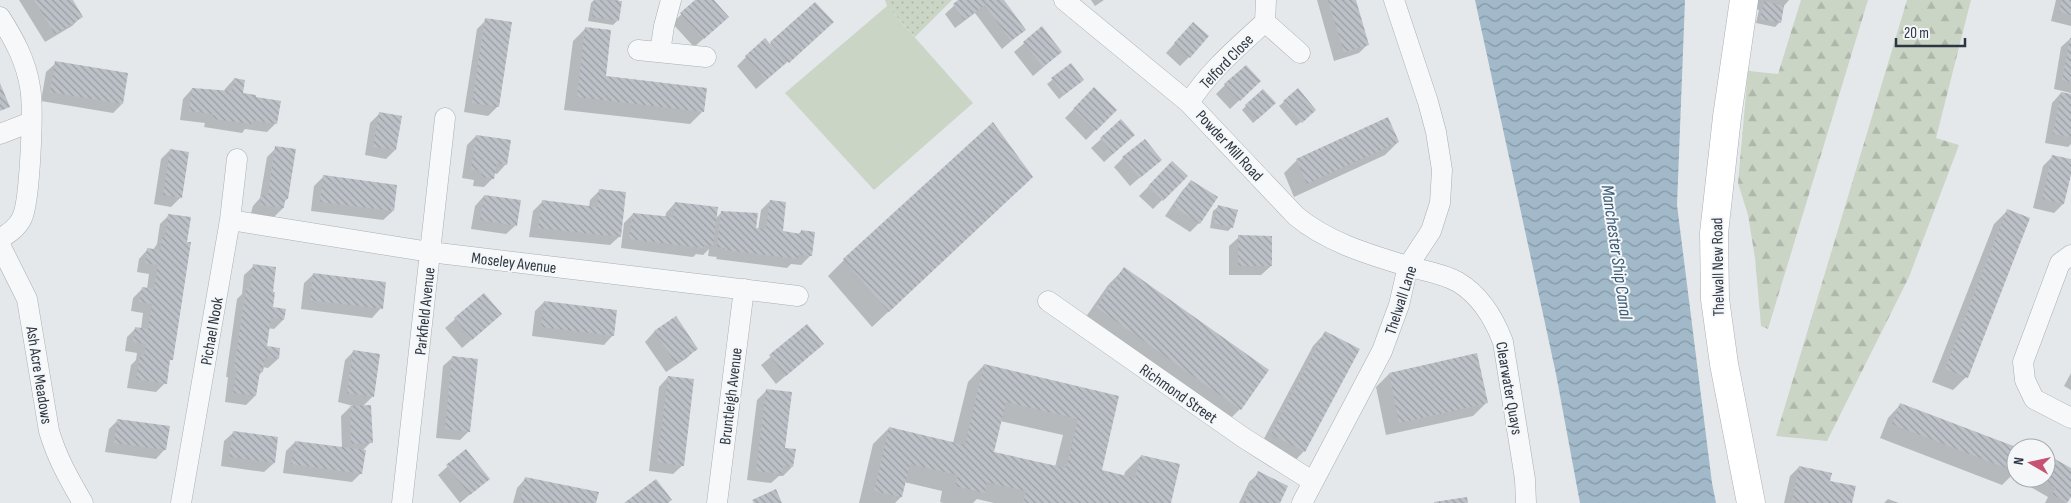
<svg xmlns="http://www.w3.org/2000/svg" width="2071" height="503" viewBox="0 0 2071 503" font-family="'Sofia Sans Condensed',sans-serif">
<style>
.grass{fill:url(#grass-dots)}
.forest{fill:url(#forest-firs)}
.pitch{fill:#cbd5c6}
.water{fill:url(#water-waves)}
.shadow{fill:#0003;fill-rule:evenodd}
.building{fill:url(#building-back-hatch);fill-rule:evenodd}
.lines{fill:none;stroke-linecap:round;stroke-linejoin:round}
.street-casing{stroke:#a9afb5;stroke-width:21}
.secondary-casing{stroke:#a9afb5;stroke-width:29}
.street{stroke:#f7f8fa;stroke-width:20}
.secondary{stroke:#fff;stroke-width:28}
.labels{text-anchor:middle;stroke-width:4;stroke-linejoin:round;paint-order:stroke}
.street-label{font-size:16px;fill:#2d3743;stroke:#f4f6f8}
.water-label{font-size:18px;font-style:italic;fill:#395a75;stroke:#f4f6f8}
</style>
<defs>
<pattern id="grass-dots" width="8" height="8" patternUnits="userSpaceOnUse" patternTransform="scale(1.25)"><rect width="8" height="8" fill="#cbd5c6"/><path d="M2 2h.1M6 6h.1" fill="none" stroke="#afb7ab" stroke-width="1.8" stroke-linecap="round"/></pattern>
<pattern id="forest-firs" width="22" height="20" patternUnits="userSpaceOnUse" patternTransform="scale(1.25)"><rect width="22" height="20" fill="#cbd5c6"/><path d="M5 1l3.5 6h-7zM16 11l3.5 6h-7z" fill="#afb7ab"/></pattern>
<pattern id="water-waves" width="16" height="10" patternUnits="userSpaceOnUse" patternTransform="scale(1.25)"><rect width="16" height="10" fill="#a2b9c9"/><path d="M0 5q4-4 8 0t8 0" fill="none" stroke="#8497a5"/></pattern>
<pattern id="building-back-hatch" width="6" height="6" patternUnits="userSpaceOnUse" patternTransform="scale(1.25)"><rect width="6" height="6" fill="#bcc1c8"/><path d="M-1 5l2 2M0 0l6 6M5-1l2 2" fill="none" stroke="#999ea4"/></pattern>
</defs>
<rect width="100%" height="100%" fill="#e4e8eb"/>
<path class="grass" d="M885,0H952L915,37L887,6Z"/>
<path class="forest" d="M1801,0H1868L1768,329L1761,326L1755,258L1748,215L1738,183L1748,71L1778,74Z
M1907,0H1971L1936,138L1959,145L1909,277L1827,441L1776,436Z"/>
<path class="pitch" d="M887,6L973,103L874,190L785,93Z"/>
<path class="water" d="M1475,0H1685L1677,205L1712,483L1716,503H1580L1556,374Z"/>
<path class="shadow" d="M19,0H71L81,17L72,26L45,42Z
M594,0H619L617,2L618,20L613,25L588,21L591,3Z
M697,0H712L718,26L694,47L672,23Z
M960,0H1002L1024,30L1002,49L975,13L955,28L945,14Z
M1091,0H1104L1095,6Z
M1317,0H1355L1368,44L1359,53L1334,61Z
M1754,0H1789L1783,7L1779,23L1775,27L1756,23L1759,10L1752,8Z
M2056,0H2071V26L2051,21Z
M815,4L823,31L756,89L737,66L746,57L769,45Z
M486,20L498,106L488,116L464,112L477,29Z
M586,28L604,78L703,111L690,124L564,110L573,41Z
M1042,28L1061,52L1033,76L1014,52Z
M1184,33L1189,57L1180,66L1166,53Z
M2071,38V93L2054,89L2061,47Z
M56,63L122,104L113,113L41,101L46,72Z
M1071,65L1078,84L1059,99L1047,84Z
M234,79L242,94L276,123L267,132L245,129L242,133L204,127L205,123L180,120L183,99L192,89L224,92L225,89Z
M1225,85L1250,90L1230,109L1216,94Z
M1094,89L1115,110L1086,140L1065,118Z
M1298,90L1310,114L1296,126L1279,106Z
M2061,93L2071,95V144L2068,147L2045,143L2052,103Z
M1246,106L1270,108L1253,123L1242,110Z
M379,114L395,150L386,159L365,155L370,123Z
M1121,121L1124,144L1104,162L1091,148Z
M476,136L506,164L497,174L494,173L493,178L484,187L473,186L474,180L462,178L467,145Z
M1398,142L1385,155L1294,197L1284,173L1297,160Z
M276,148L287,199L284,202L283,208L274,217L251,213L253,206L260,198L267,157Z
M170,150L181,197L171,207L154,204L161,159Z
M2053,156L2071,161V169L2063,204L2054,213L2033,208L2043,166Z
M1123,158L1160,160L1130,186L1114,167Z
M1172,163L1186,176L1153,209L1139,196Z
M324,176L393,211L383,220L311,211L314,186Z
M1191,181L1199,223L1190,232L1165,216L1182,191Z
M600,190L620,236L610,245L529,237L533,211L542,202L589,208L590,200Z
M1015,193L872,327L828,276L844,260Z
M484,196L516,225L506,234L471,229L475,206Z
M770,201L781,233L798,235L801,231L813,233L810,256L801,265L791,264L787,268L716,259L717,257L708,256L709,249L703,255L696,254L693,257L621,248L624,223L633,214L665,218L666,213L675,203L715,219L722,212L758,230L761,210Z
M1218,207L1232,227L1228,231L1210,228L1213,211Z
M2007,211L1966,377L1953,390L1932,382L1994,224Z
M169,215L171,359L169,362L165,383L156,392L127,388L131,365L136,360L137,353L125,351L127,337L136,328L141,329L143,313L131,311L133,298L142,289H147L149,274L137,272L139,259L148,249L153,250L157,244L160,224Z
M1239,237L1271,266L1261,275H1229V246Z
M254,266L271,309L283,320L274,329L268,328L266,347L278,359L268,368L263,367L262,372L258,376L255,396L246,405L225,402L228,377H226L237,299L242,294L244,275Z
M1124,269L1240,409L1224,425L1081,324L1108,285Z
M314,274L381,308L372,318L301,309L304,283Z
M483,295L491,323L462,348L445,328Z
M544,302L613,335L604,345L532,336L535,311Z
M675,318L696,349L687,358L666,372L645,342L654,332Z
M807,326L823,344L776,384L761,365Z
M1326,332L1304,451L1291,465L1259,448L1313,346Z
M354,351L379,355L372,397L363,406L371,442L362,451L361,473L352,482L283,473L286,451L295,442L342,449L341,416L350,407H357L338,402L345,360Z
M453,357L469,431L460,440L436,438L443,366Z
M984,365L1118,397L1100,471L1124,476L1125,472L1141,456L1170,503H994L977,499L973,503H943L940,502L942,491L904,482L901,497L895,503H859L873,444L889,428L953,443L968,382ZM1000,421L1063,435L1055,467L993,452Z
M2071,373V390L2064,386Z
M1389,374L1486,403L1473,416L1386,435L1376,387Z
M668,377L683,465L673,474L649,471L659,387Z
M766,391L784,449L792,467L783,476H779L771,483L747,480L757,400Z
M1901,404L2016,449L2015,472L2002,485L1880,438L1888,418Z
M118,420L165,449L156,459L105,452L109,429Z
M234,432L274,463L264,472L221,466L224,441Z
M465,451L488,479L460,503L438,475Z
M2046,455L2071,470V494L2066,503H2045L2048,497L2022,482L2024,478H2046Z
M1799,467L1829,482L1851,503H1784L1790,476Z
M1259,473L1278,503H1239L1249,482Z
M526,478L597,493L595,503H513L517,488Z
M1888,499L1899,503H1884Z"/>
<path class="building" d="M34,0H73L83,17L55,34Z
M594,0L622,1L619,21L592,17Z
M695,0H714L729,17L704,39L680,13Z
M958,0H1004L1026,30L1011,41L985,5L964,20L953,4Z
M1328,0H1356L1369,45L1344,52Z
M2062,0H2071V15L2059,12Z
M1764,1L1784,6L1781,23L1760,19Z
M815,2L834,22L789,63L770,42Z
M485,18L512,22L499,107L472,103Z
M1193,22L1209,36L1190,58L1174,43Z
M1042,26L1062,52L1043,67L1023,42Z
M585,27L611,30L606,76L707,88L704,112L577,97Z
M765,38L786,63L766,80L745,56Z
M2070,38H2071V82L2062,80Z
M55,61L128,73L123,104L50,92Z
M1071,63L1084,80L1064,95L1051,78Z
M1246,65L1261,81L1240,101L1224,84Z
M234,78L245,80L243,93L256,95V97L281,101L277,124L253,120L252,124L213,119V114L189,111L192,88L232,91Z
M0,83L10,107L0,111Z
M1094,87L1117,110L1096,131L1073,109Z
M1298,88L1316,110L1302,123L1283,101Z
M1263,89L1276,103L1258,119L1245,105Z
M2061,92L2071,94V137L2053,134Z
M379,112L402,116L396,150L373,147Z
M1388,117L1399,142L1307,184L1296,159Z
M1121,119L1135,135L1113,154L1100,138Z
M993,122L1033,177L889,312L843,259Z
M476,135L511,140L507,165L497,163L494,179L481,177L482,171L471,169Z
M1145,139L1162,160L1140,178L1122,157Z
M275,146L296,149L288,199H285L284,208L260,205L261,195L268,196Z
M170,149L189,152L182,198L163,195Z
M2052,155L2071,159V175L2064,204L2042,199Z
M1172,161L1188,176L1163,201L1148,186Z
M323,175L397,185L394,211L320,202Z
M1191,180L1218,197L1200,224L1173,206Z
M599,189L626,192L621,237L538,228L542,200L597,207Z
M484,195L521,200L517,226L480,220Z
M770,200L786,202L783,231L801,234V230L815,232L812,256L798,255V259L725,250V248L717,247L721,211L758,213L756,228L766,229Z
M675,202L718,207L713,246L704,245L703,248L629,239L633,213L673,217Z
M1218,205L1238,210L1233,228L1214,223Z
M2007,209L2030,218L1968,378L1945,369Z
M168,214L191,217L187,242H191L173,360H170L167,384L136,379L140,355L144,356L146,344L133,342L135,327L148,329L152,304L139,302L142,287L154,289L158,265L145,263L147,248L160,250L162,237L165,238Z
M1238,235L1272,236V266H1238Z
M253,264L276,267L273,292H275L273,307L286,309L284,320L271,318L267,346L280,348L279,359L265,357L263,372H260L256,396L233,393L237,368H234L246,288L250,289Z
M1124,267L1269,370L1241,410L1096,307Z
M313,273L386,282L383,309L310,300Z
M484,293L502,314L472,340L454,318Z
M544,301L617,310L614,336L541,327Z
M676,316L698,349L676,364L654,331Z
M807,324L824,344L786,376L769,355Z
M1325,331L1360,349L1305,452L1271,434Z
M353,350L380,354L374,397L347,393Z
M1477,353L1488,403L1399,423L1389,373Z
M452,356L478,359L470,432L445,429Z
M984,364L1119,396L1102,470L1135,478L1141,455L1180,464L1171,503H1023L1026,491L987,482L985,493L955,486L958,475L910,464L902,497L874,491L889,427L965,445ZM1006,402L1078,419L1066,468L994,452Z
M668,376L694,379L684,466L657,462Z
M766,389L792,392L785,448L796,449L793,467L783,466L782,474L756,471Z
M1900,403L2016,447V472L1892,424Z
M371,405L373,443L351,444L350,406Z
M117,419L170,426L166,450L114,443Z
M233,431L278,437L275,463L229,457Z
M295,441L366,450L362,474L291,464Z
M466,449L490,479L470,495L446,465Z
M2046,454L2071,468V497L2067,503L2052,494L2056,488L2039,478H2046Z
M1799,466L1832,473L1830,481L1856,486L1852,503H1806L1792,500Z
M1258,471L1288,486L1280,503H1243Z
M525,477L599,492L596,503L520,502Z
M656,479L672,500L668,503H624Z
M776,489L782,503H754L752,500Z
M1467,497L1468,503H1434V502Z"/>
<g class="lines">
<g class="street-casing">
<path id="street" d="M1064,0L1189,103L1296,216C1327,242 1368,254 1407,266C1424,271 1442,273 1458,282C1481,296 1494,318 1503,342L1525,479L1526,503
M0,17C14,39 26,61 30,87C34,107 30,201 22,218C17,228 9,233 0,239
M1265,22L1266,0
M638,50L706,57
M660,52L664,26L671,0
M1189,103C1209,71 1238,47 1265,22L1300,53
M0,134L31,122
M230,220L430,252L798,296
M0,245L27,299L49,431C57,458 69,479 83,503
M2071,255L2060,263L2023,362L2025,380L2034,399L2071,418
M1048,301L1244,438L1312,481
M181,503L230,220L237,159
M402,503L445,118
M717,503L744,289
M1302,503L1382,351L1399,305L1408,266L1431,231L1440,203L1442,170L1436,132L1428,102L1394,0"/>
</g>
<g class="secondary-casing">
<path id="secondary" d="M1744,0L1727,117L1714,233L1715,299L1724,364L1751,503"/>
</g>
<use href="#street" class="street"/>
<use href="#secondary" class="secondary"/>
</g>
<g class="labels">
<g class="street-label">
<text transform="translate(1226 61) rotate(-46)" y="6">Telford Close</text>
<text transform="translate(1230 145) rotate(47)" y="6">Powder Mill Road</text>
<text transform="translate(514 262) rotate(7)" y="6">Moseley Avenue</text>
<text transform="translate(1717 267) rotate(-91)" y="6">Thelwall New Road</text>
<text transform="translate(1400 300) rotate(-72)" y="6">Thelwall Lane</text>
<text transform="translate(424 311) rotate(-84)" y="6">Parkfield Avenue</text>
<text transform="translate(211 331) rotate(-80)" y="6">Pichael Nook</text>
<text transform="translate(40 375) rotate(81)" y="6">Ash Acre Meadows</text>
<text transform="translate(1510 388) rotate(80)" y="6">Clearwater Quays</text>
<text transform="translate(1179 393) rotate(35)" y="6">Richmond Street</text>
<text transform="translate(730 396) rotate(-83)" y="6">Bruntleigh Avenue</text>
</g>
<g class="water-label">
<text transform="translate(1617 252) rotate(82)" y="6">Manchester Ship Canal</text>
</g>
</g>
<g transform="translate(2031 463) rotate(279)"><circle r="24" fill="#f4f6f8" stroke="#a4aab0"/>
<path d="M0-4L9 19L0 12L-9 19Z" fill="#c75271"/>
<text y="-8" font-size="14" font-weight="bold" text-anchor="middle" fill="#2d3743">N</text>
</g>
<path d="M1896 38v8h69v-8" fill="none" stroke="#2d3743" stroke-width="2.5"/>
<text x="1904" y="38" font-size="15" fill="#2d3743" stroke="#f4f6f8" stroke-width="4" paint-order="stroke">20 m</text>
</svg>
